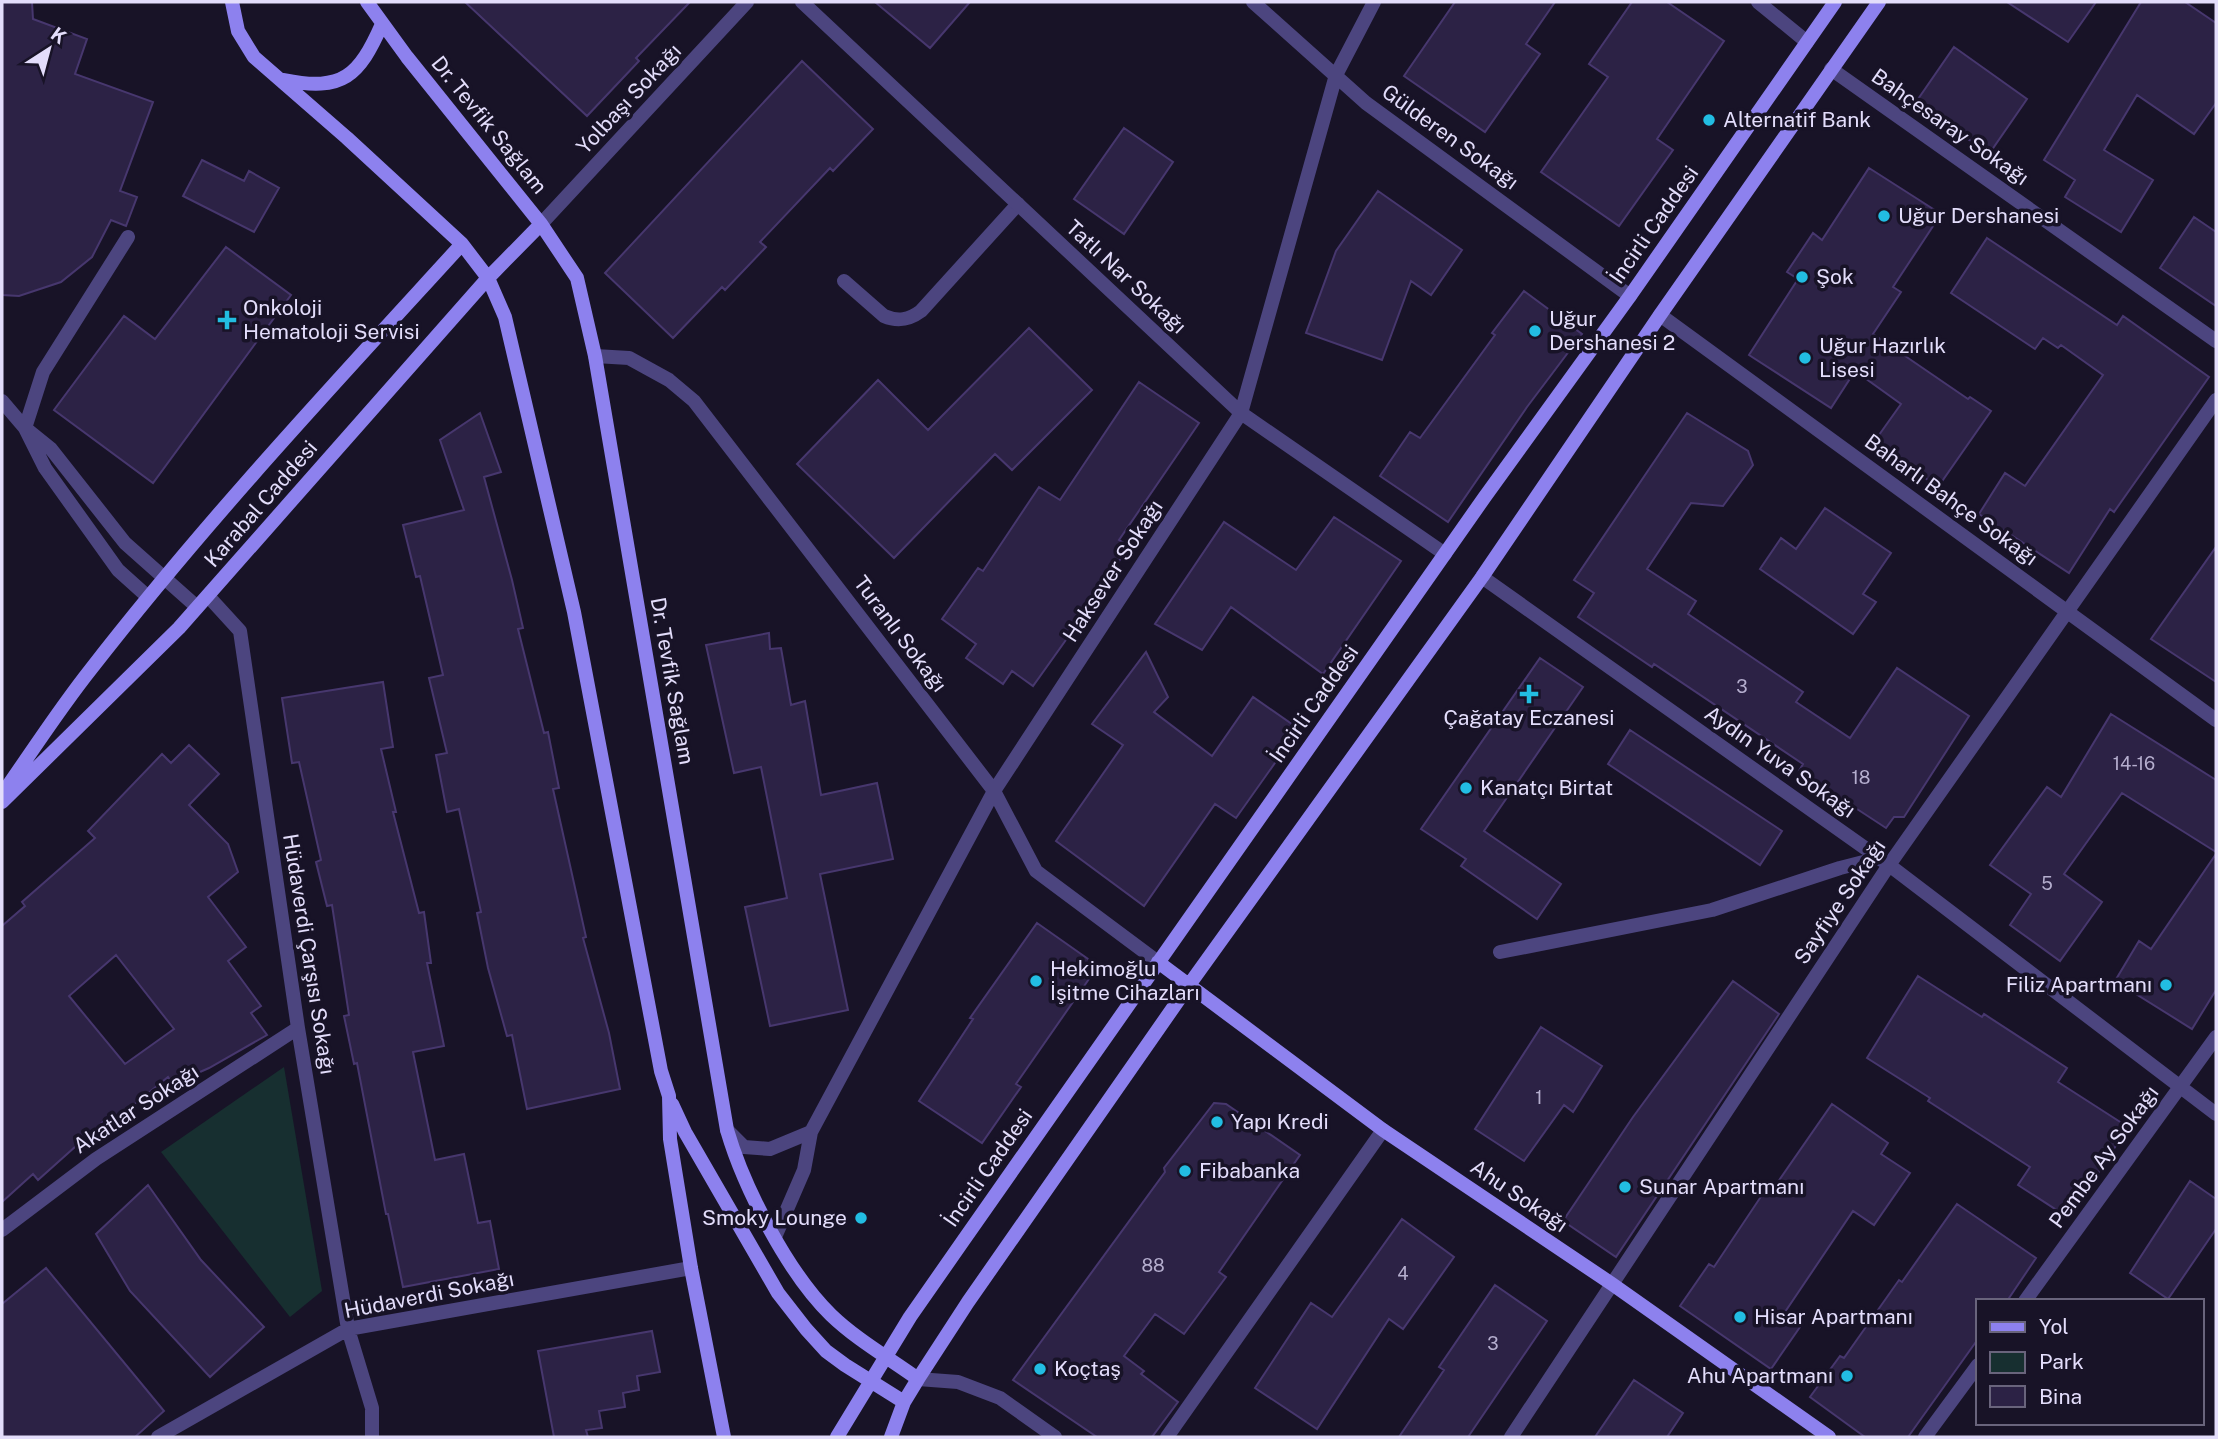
<svg xmlns="http://www.w3.org/2000/svg" width="2218" height="1439" viewBox="0 0 2218 1439" font-family="'Public Sans',sans-serif">
<style>
.green{fill:#172f30}
.building{fill:#2c2245;stroke:#47376e;stroke-width:2;fill-rule:evenodd}
.lines{fill:none;stroke-linecap:round;stroke-linejoin:round}
.lane{stroke:#4c457f;stroke-width:14}
.street{stroke:#4c457f;stroke-width:14}
.secondary{stroke:#8d81ee;stroke-width:14}
.poi-dot{fill:#22bde2;stroke:#181327;stroke-width:2.5}
.labels{text-anchor:middle;stroke-width:7;stroke-linejoin:round;paint-order:stroke}
.number-label{font-size:18px;fill:#b5aece}
.street-label{font-size:21px;fill:#e3ddfb;stroke:#181327}
.poi-label{font-size:21px;fill:#e3ddfb;stroke:#181327;text-anchor:start}
</style>
<rect width="100%" height="100%" fill="#181327"/>
<path class="green" d="M284,1067L322,1291L290,1317L161,1152Z"/>
<path class="building" d="M2,2H32L33,19L87,39L75,74L153,102L120,191L137,197L126,226L111,220L92,257L61,282L19,296L2,295Z
M465,2H690L636,58L639,61L587,116Z
M875,2H970L930,48Z
M1455,2H1555L1526,44L1540,54L1485,132L1404,76Z
M1632,2H1667L1724,41L1657,139L1673,150L1619,226L1541,172L1608,77L1589,64Z
M2007,2H2096L2068,42Z
M2141,2H2185L2216,23V103L2194,134L2137,95L2104,150L2153,180L2121,232L2065,197L2075,180L2044,160Z
M1954,47L2027,99L1989,154L1916,102Z
M802,61L873,129L833,171L830,168L760,242L766,247L725,290L722,287L673,338L605,273Z
M1124,128L1173,162L1124,234L1074,199Z
M202,160L244,181L249,171L279,188L254,232L183,196Z
M1869,168L1941,214L1893,287L1901,292L1873,334L1968,399L1970,397L1991,411L1938,487L1874,442L1901,404L1855,371L1831,408L1749,355L1798,279L1787,272L1813,233L1822,240Z
M1378,191L1462,250L1431,295L1411,281L1382,360L1306,333L1336,251Z
M2194,217L2216,232V306L2160,268Z
M1987,238L2117,325L2123,316L2209,377L2114,512L2110,509L2069,573L1979,514L2005,473L2025,486L2103,375L2061,345L2058,348L2043,338L2035,349L1951,293Z
M226,247L291,295L153,483L54,410L124,316L155,339Z
M1524,291L1582,334L1527,407L1448,522L1380,476L1410,432L1420,438L1495,335L1492,333Z
M1029,328L1092,390L1012,470L995,454L894,558L797,464L878,380L928,430Z
M1139,382L1199,423L1119,540L1129,546L1083,616L1033,686L1012,671L1003,684L966,658L976,644L942,619L978,568L983,571L1039,487L1060,500Z
M480,413L501,472L484,477L512,580L523,628L518,629L544,733L548,732L559,788L553,789L586,937L583,938L609,1033L620,1089L527,1109L512,1035L507,1036L488,968L477,913L481,912L459,809L447,812L436,755L447,753L429,678L443,675L420,576L416,577L403,525L464,510L440,440Z
M1687,413L1748,451L1753,465L1723,506L1691,503L1647,569L1696,601L1688,614L1803,692L1796,702L1850,738L1897,668L1969,716L1904,817H1894L1886,828L1799,771L1803,764L1654,664L1652,667L1578,617L1594,593L1574,580Z
M1825,508L1891,553L1863,594L1876,602L1853,634L1760,569L1781,538L1796,549Z
M1334,517L1401,561L1323,674L1231,607L1202,650L1155,624L1224,522L1296,570Z
M2216,547V682L2151,639Z
M769,633L770,649L781,648L791,705L805,701L821,795L877,783L893,859L820,874L848,1010L770,1026L745,907L787,898L761,767L734,773L706,645Z
M1146,652L1168,697L1154,712L1212,756L1253,697L1299,729L1236,818L1215,804L1144,906L1056,841L1123,745L1092,724Z
M1540,658L1583,687L1484,831L1561,884L1537,919L1461,866L1466,859L1421,829Z
M383,682L393,747L381,749L396,812H393L419,913L424,912L431,963H427L444,1046L413,1052L435,1160L464,1154L478,1223L490,1221L499,1269L403,1287L388,1214H386L357,1063L354,1064L344,1016L349,1015L332,905L327,906L316,862L321,860L299,762L292,763L282,698Z
M2111,714L2216,780V852L2122,793L2064,874L2102,902L2060,961L2010,925L2031,894L1990,865L2047,787L2061,797Z
M1630,730L1782,831L1760,865L1608,764Z
M189,745L219,774L189,805L228,844L238,872L208,897L246,947L228,961L261,1006L251,1013L267,1035L209,1068L173,1084L168,1077L108,1126L104,1121L38,1180L33,1174L2,1202V926L25,906L22,902L95,838L88,831L162,754L171,763ZM116,955L174,1029L125,1064L69,996Z
M2216,854V990L2192,1029L2115,981L2139,941L2151,949Z
M1037,923L1098,966L1016,1084L1021,1087L982,1143L919,1101L973,1019L970,1018Z
M1918,976L1982,1017L1984,1014L2067,1068L2058,1082L2128,1127L2069,1218L2018,1185L2030,1167L1928,1101L1930,1098L1867,1058Z
M1733,981L1779,1014L1616,1257L1563,1221L1633,1117Z
M1541,1027L1602,1066L1573,1112L1564,1105L1524,1161L1475,1129Z
M1214,1103L1226,1104L1300,1155L1219,1272L1226,1277L1184,1334L1155,1314L1124,1356L1144,1371L1141,1374L1178,1402L1152,1437H1097L1013,1380L1165,1172L1164,1168Z
M1832,1104L1888,1143L1881,1154L1910,1173L1874,1225L1853,1211L1783,1315L1800,1327L1771,1369L1680,1306L1709,1264L1714,1267L1768,1186L1773,1189Z
M2190,1181L2216,1199V1229L2168,1299L2130,1273Z
M148,1185L201,1260L264,1327L210,1377L130,1291L96,1234Z
M1957,1204L2036,1258L2007,1301H1978V1339L1908,1437H1865L1810,1397L1840,1356L1844,1358L1899,1280L1902,1282Z
M1402,1219L1454,1257L1403,1329L1389,1319L1317,1429L1255,1388L1311,1303L1332,1317Z
M46,1268L164,1411L135,1437H2V1304Z
M1495,1285L1547,1321L1468,1437H1399L1444,1370L1439,1367Z
M652,1331L660,1372L637,1376L639,1390L623,1393L625,1407L599,1411L602,1428L586,1430L588,1437H554L538,1351Z
M1634,1380L1683,1413L1667,1437H1595Z"/>
<g class="lines">
<path class="lane" d="M844,281L884,316C898,322 909,320 921,311L1018,204
M2,401L25,428L45,468L118,570L148,597
M25,428L51,449L125,543L197,607
M25,428L43,372L128,237"/>
<path class="street" d="M802,2L1241,413L1445,554
M1253,2L1366,103L1630,296
M1758,2L1807,42
M1831,69L2216,341
M541,224L747,2
M1660,315L2216,720
M595,356L629,358L669,380L694,401L994,791L1036,871L1158,962
M1482,577L1889,865L2216,1114
M208,596L240,631L298,1028L348,1329L372,1408V1437
M1500,952L1712,910L1840,868L1879,858
M727,1130L744,1147L770,1149L811,1132
M2,1230L96,1159L298,1028
M775,1237L804,1170L811,1132L994,791L1241,413L1336,75L1374,2
M2025,1301L2216,1037
M918,1379L958,1382L1000,1398L1055,1437
M158,1437L348,1329L691,1268
M1167,1437L1383,1130
M1511,1437L1889,865L2216,400
M1925,1437L1978,1365"/>
<path class="secondary" d="M232,2L238,31L254,57L347,138L462,244L488,278L505,317L574,612L661,1071L669,1096L670,1139L691,1268L724,1437
M367,2L407,57L541,224L577,278L595,356L727,1130C744,1188 788,1273 831,1315C857,1340 889,1358 918,1379
M284,80C343,92 359,76 382,24
M5,790C33,750 60,708 91,669C206,521 335,383 462,244
M2,802L179,628L488,278L541,224
M1158,962L1383,1130L1612,1284L1829,1437
M672,1104L685,1132L778,1293L806,1329L826,1351L845,1365L904,1402
M837,1437L910,1317L963,1241L1484,498L1630,296L1835,2
M891,1437L904,1402L918,1379L968,1302L1189,985L1482,577L1660,315L1879,2"/>
</g>
<g class="poi-dot">
<circle cx="1709" cy="120" r="7"/>
<circle cx="1884" cy="216" r="7"/>
<circle cx="1802" cy="277" r="7"/>
<path d="M223.5 309.5h7v7h7v7h-7v7h-7v-7h-7v-7h7z"/>
<circle cx="1535" cy="331" r="7"/>
<circle cx="1805" cy="358" r="7"/>
<path d="M1525.5 683.5h7v7h7v7h-7v7h-7v-7h-7v-7h7z"/>
<circle cx="1466" cy="788" r="7"/>
<circle cx="1036" cy="981" r="7"/>
<circle cx="2166" cy="985" r="7"/>
<circle cx="1217" cy="1122" r="7"/>
<circle cx="1185" cy="1171" r="7"/>
<circle cx="1625" cy="1187" r="7"/>
<circle cx="861" cy="1218" r="7"/>
<circle cx="1740" cy="1317" r="7"/>
<circle cx="1040" cy="1369" r="7"/>
<circle cx="1847" cy="1376" r="7"/>
</g>
<g class="labels">
<g class="number-label">
<text x="1742" y="693">3</text>
<text x="2134" y="770">14-16</text>
<text x="1861" y="784">18</text>
<text x="2047" y="890">5</text>
<text x="1539" y="1104">1</text>
<text x="1153" y="1272">88</text>
<text x="1403" y="1280">4</text>
<text x="1493" y="1350">3</text>
</g>
<g class="street-label">
<text transform="translate(629 99) rotate(-47)" y="7">Yolbaşı Sokağı</text>
<text transform="translate(489 125) rotate(51)" y="7">Dr. Tevfik Sağlam</text>
<text transform="translate(1950 127) rotate(35)" y="7">Bahçesaray Sokağı</text>
<text transform="translate(1450 137) rotate(36)" y="7">Gülderen Sokağı</text>
<text transform="translate(1654 225) rotate(-55)" y="7">İncirli Caddesi</text>
<text transform="translate(1126 277) rotate(43)" y="7">Tatlı Nar Sokağı</text>
<text transform="translate(1951 500) rotate(36)" y="7">Baharlı Bahçe Sokağı</text>
<text transform="translate(261 504) rotate(-49)" y="7">Karabal Caddesi</text>
<text transform="translate(1113 571) rotate(-57)" y="7">Haksever Sokağı</text>
<text transform="translate(900 634) rotate(53)" y="7">Turanlı Sokağı</text>
<text transform="translate(672 681) rotate(80)" y="7">Dr. Tevfik Sağlam</text>
<text transform="translate(1314 704) rotate(-55)" y="7">İncirli Caddesi</text>
<text transform="translate(1780 762) rotate(35)" y="7">Aydın Yuva Sokağı</text>
<text transform="translate(1840 902) rotate(-56)" y="7">Sayfiye Sokağı</text>
<text transform="translate(309 954) rotate(81)" y="7">Hüdaverdi Çarşısı Sokağı</text>
<text transform="translate(136 1109) rotate(-33)" y="7">Akatlar Sokağı</text>
<text transform="translate(2104 1157) rotate(-54)" y="7">Pembe Ay Sokağı</text>
<text transform="translate(988 1168) rotate(-55)" y="7">İncirli Caddesi</text>
<text transform="translate(1519 1196) rotate(34)" y="7">Ahu Sokağı</text>
<text transform="translate(429 1295) rotate(-11)" y="7">Hüdaverdi Sokağı</text>
</g>
<g class="poi-label">
<text x="1723" y="127">Alternatif Bank</text>
<text x="1898" y="223">Uğur Dershanesi</text>
<text x="1816" y="284">Şok</text>
<text x="243" y="315">Onkoloji<tspan x="243" dy="24">Hematoloji Servisi</tspan></text>
<text x="1549" y="326">Uğur<tspan x="1549" dy="24">Dershanesi 2</tspan></text>
<text x="1819" y="353">Uğur Hazırlık<tspan x="1819" dy="24">Lisesi</tspan></text>
<text x="1529" y="725" text-anchor="middle">Çağatay Eczanesi</text>
<text x="1480" y="795">Kanatçı Birtat</text>
<text x="1050" y="976">Hekimoğlu<tspan x="1050" dy="24">İşitme Cihazları</tspan></text>
<text x="2152" y="992" text-anchor="end">Filiz Apartmanı</text>
<text x="1231" y="1129">Yapı Kredi</text>
<text x="1199" y="1178">Fibabanka</text>
<text x="1639" y="1194">Sunar Apartmanı</text>
<text x="847" y="1225" text-anchor="end">Smoky Lounge</text>
<text x="1754" y="1324">Hisar Apartmanı</text>
<text x="1054" y="1376">Koçtaş</text>
<text x="1833" y="1383" text-anchor="end">Ahu Apartmanı</text>
</g>
</g>
<rect width="2218" height="1439" fill="none" stroke="#e3ddfb" stroke-width="7"/>
<rect x="1976" y="1299" width="228" height="126" fill="#181327" stroke="#69647c" stroke-width="2"/>
<rect x="1990" y="1322" width="35" height="10" fill="#8d81ee" stroke="#69647c" stroke-width="2"/>
<text x="2039" y="1334" font-size="21" fill="#e3ddfb">Yol</text>
<rect x="1990" y="1352" width="35" height="21" fill="#172f30" stroke="#69647c" stroke-width="2"/>
<text x="2039" y="1369" font-size="21" fill="#e3ddfb">Park</text>
<rect x="1990" y="1386" width="35" height="21" fill="#2c2245" stroke="#69647c" stroke-width="2"/>
<text x="2039" y="1404" font-size="21" fill="#e3ddfb">Bina</text>
<g transform="translate(49 49) rotate(36)" stroke="#181327" stroke-width="5" paint-order="stroke">
<path d="M0-5L12 26L0 18L-12 26Z" fill="#e3ddfb"/>
<text y="-10" font-size="19" font-weight="bold" text-anchor="middle" fill="#e3ddfb">K</text>
</g>
</svg>
